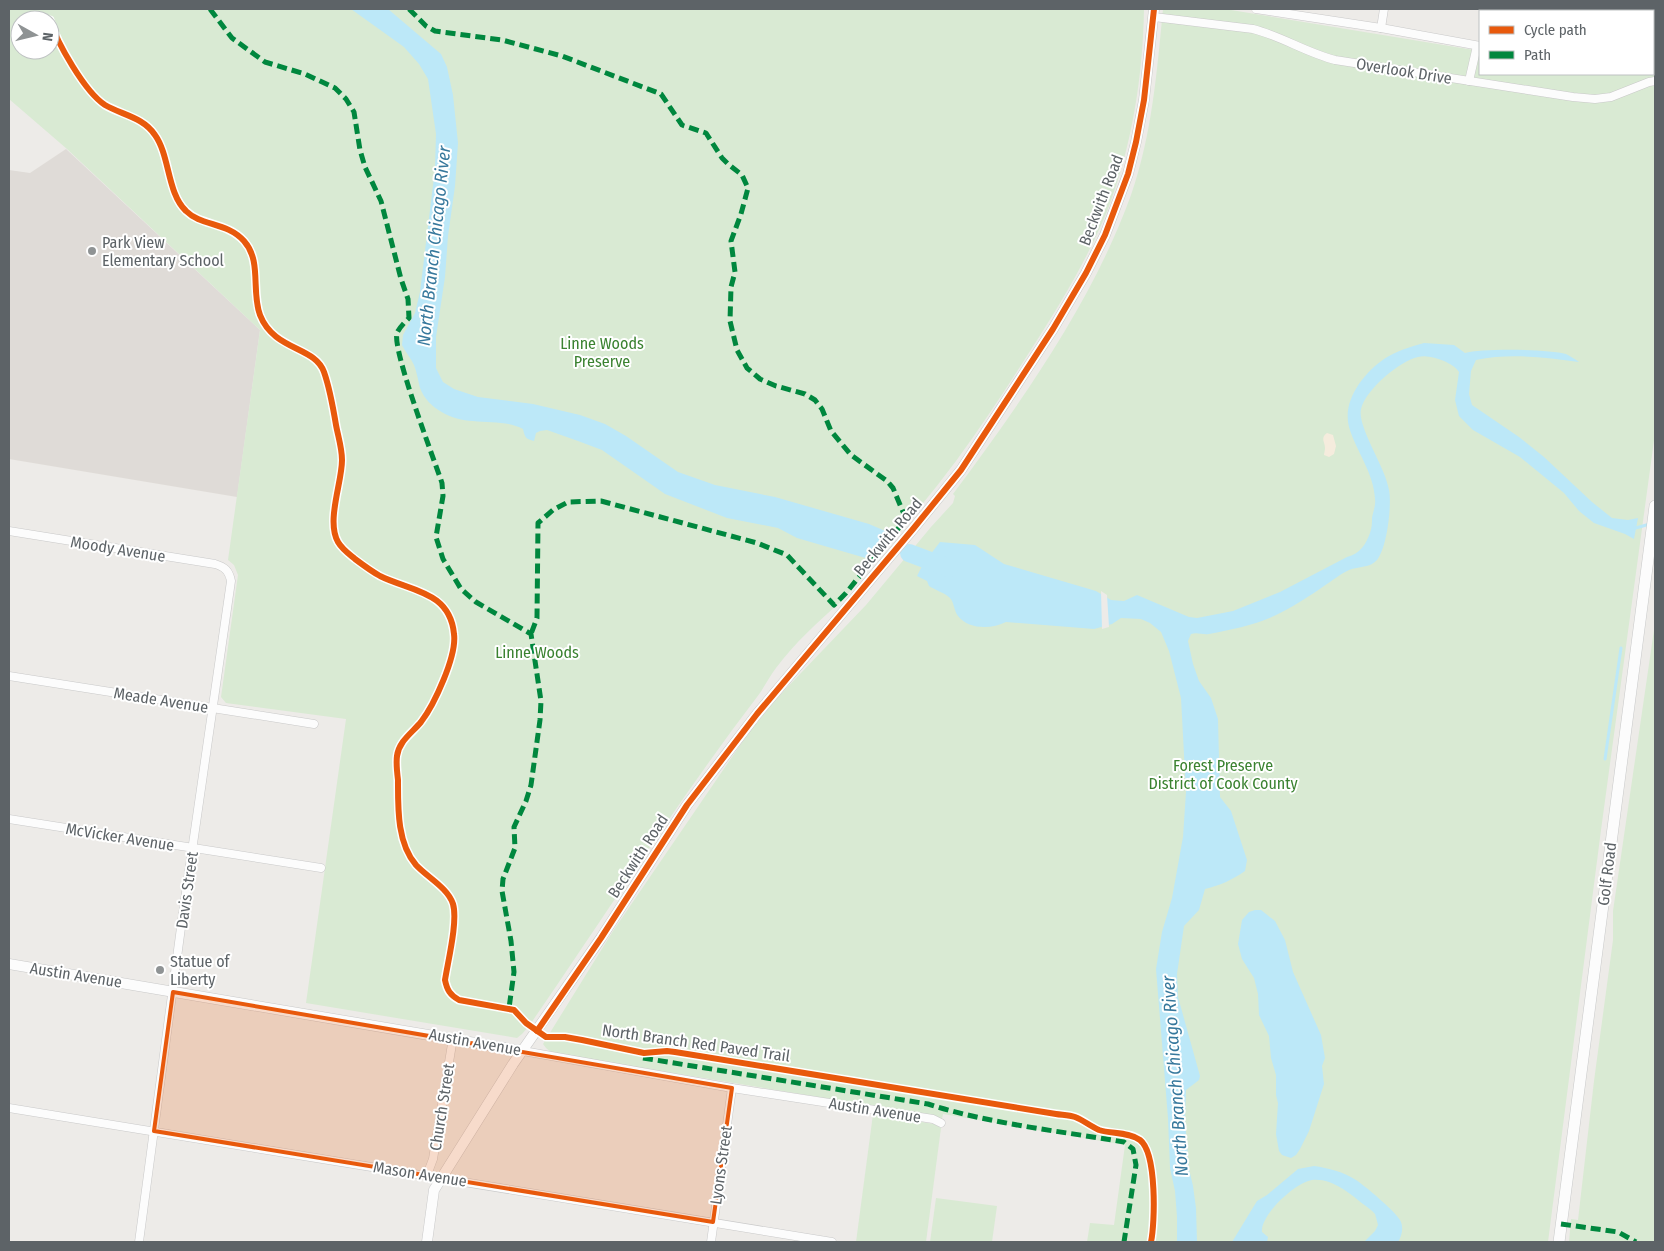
<svg xmlns="http://www.w3.org/2000/svg" width="1664" height="1251" font-family="'Fira Sans Condensed',sans-serif">
  <style>
    .education { fill: #dfdbd7 }
    .green { fill: #d9ead3; fill-rule: evenodd }
    .sand { fill: #f5ecdd }
    .water { fill: #bce8f8 }
    .pier { fill: #edebe8 }
    .lines { fill: none; stroke-linecap: round; stroke-linejoin: round }
    .stream { stroke: #bce8f8; stroke-width: 3 }
    .river { stroke: #bce8f8; stroke-width: 18 }
    .minor-casing { stroke: #c9c9c9; stroke-width: 9 }
    .tertiary-casing { stroke: #c9c9c9; stroke-width: 11 }
    .secondary-casing { stroke: #c8c9c9; stroke-width: 12 }
    .minor { stroke: #fcfcfc; stroke-width: 8 }
    .tertiary { stroke: #fcfcfc; stroke-width: 10 }
    .secondary { stroke: #fcfcfc; stroke-width: 11 }
    .quiet { stroke: #00873e; stroke-width: 5; stroke-dasharray: 10 5; stroke-linecap: butt }
    .cycleway-casing { stroke: #fff; stroke-width: 9 }
    .cycleway { stroke: #e8590c; stroke-width: 6 }
    .marked { fill: #e8590c; fill-opacity: 0.2; stroke: #e8590c; stroke-width: 4; stroke-linejoin: round }
    .poi-dot { fill: #8f9394; stroke: #fff; stroke-width: 2 }
    .labels { text-anchor: middle; dominant-baseline: central; stroke-width: 4; stroke-linejoin: round; paint-order: stroke }
    .street-label { font-size: 16px; fill: #5d6367; stroke: #fff }
    .poi-label { font-size: 16px; fill: #5d6367; stroke: #fff; text-anchor: start }
    .park-label { font-size: 16px; fill: #3a8230; stroke: #fff }
    .water-label { font-size: 18px; font-style: italic; fill: #36789c; stroke: #fff }
  </style>
  <rect width="100%" height="100%" fill="#edebe8"/>
  <polygon class="education" points="66,149 260,330 237,497 9,459 9,170 30,173"/>
  <g class="green">
    <path d="M 9,9 L 1144,9 C 1143,75 1132,146 1108,209 C 1088,258 1061,303 1032,348 C 1008,386 983,424 956,461 C 920,509 880,555 842,601 C 818,621 795,643 776,668 C 769,677 764,688 757,697 C 676,803 605,916 529,1026 L 522,1034 L 517,1038 L 306,1003 L 346,719 L 226,703 L 221,697 L 238,575 L 234,565 L 228,560 L 260,330 L 67,149 L 9,99 ZM 20,20 L 50,20 L 50,50 L 20,50 Z"/>
    <path d="M 1163,9 L 1225,9 L 1480,51 L 1480,74 L 1653,74 L 1653,68 L 1655,68 L 1655,433 L 1601,830 L 1548,1242 L 1087,1242 L 1090,1223 L 1114,1225 L 1125,1145 L 943,1114 L 942,1119 L 933,1116 L 552,1053 L 546,1048 L 543,1044 L 613,931 L 747,735 L 778,697 L 866,605 L 931,527 L 953,503 L 955,496 L 953,494 C 1020,404 1093,301 1131,195 C 1152,135 1157,71 1163,9 Z"/>
    <polygon points="1655,623 1655,1242 1569,1242 1571,1219 1578,1220 1594,1081 1613,940 1613,911"/>
    <polygon points="873,1114 934,1124 941,1128 926,1242 856,1242"/>
    <polygon points="936,1198 997,1206 992,1242 930,1242"/>
  </g>
  <path class="sand" d="M 1327,433 L 1333,435 L 1336,446 L 1334,454 L 1329,457 L 1324,455 C 1324,453 1325,451 1325,448 C 1325,442 1320,438 1327,433 Z"/>
  <g class="water">
    <path d="M 351,9 L 388,9 L 441,54 L 447,67 L 453,95 L 458,143 L 455,186 L 448,236 L 445,277 L 436,337 L 436,368 L 443,382 L 454,389 L 478,397 L 533,404 L 580,415 L 605,424 L 626,436 L 678,472 L 715,485 L 775,497 L 869,524 L 890,533 L 869,559 L 797,538 L 778,528 L 727,518 L 665,494 L 602,450 L 578,441 L 547,430 L 540,431 L 536,433 L 534,441 C 526,439 525,438 523,429 C 508,421 490,423 473,421 C 452,420 428,409 420,388 C 418,380 417,373 414,365 C 411,358 405,352 402,345 L 403,335 L 415,313 L 420,292 L 435,169 L 436,134 L 428,79 L 419,64 L 404,47 Z"/>
    <path d="M 1424,343 L 1454,345 L 1465,353 C 1482,348 1548,349 1566,354 C 1570,356 1575,359 1579,362 C 1545,357 1509,353 1476,360 L 1471,371 L 1469,394 L 1472,405 L 1519,437 L 1544,457 L 1592,502 L 1612,518 L 1628,520 L 1638,518 L 1634,539 L 1625,534 L 1594,523 L 1579,511 L 1564,493 L 1520,457 L 1473,430 L 1459,416 L 1455,400 L 1459,372 C 1455,366 1450,364 1444,361 C 1436,358 1427,355 1418,357 C 1400,361 1366,389 1361,409 C 1357,427 1385,466 1389,490 C 1392,505 1387,548 1377,560 C 1370,568 1359,566 1349,570 C 1340,574 1332,581 1324,586 C 1311,595 1296,605 1282,612 C 1260,624 1234,629 1209,634 C 1203,635 1197,632 1191,634 L 1188,641 L 1193,664 L 1199,681 L 1211,698 L 1218,719 L 1220,797 L 1231,811 L 1247,860 L 1245,871 C 1232,880 1221,885 1205,889 L 1199,910 L 1184,926 L 1177,974 L 1178,997 L 1200,1076 L 1199,1080 L 1186,1090 L 1185,1120 L 1189,1169 L 1193,1186 L 1196,1208 L 1197,1242 L 1177,1242 L 1177,1217 L 1175,1191 L 1170,1168 L 1168,1118 L 1156,969 L 1162,932 L 1172,898 L 1183,837 L 1186,792 L 1181,698 L 1169,651 L 1161,632 L 1150,623 L 1141,619 L 1121,618 L 1112,624 L 1094,629 L 1006,622 C 992,629 969,630 958,616 C 954,611 954,602 950,598 C 945,593 935,590 929,586 L 927,581 L 917,576 L 923,564 L 940,542 L 975,545 L 1004,564 L 1096,591 L 1111,600 L 1124,601 L 1137,595 L 1189,617 L 1197,618 L 1233,611 L 1280,592 L 1347,557 C 1360,554 1366,544 1370,533 C 1372,527 1372,523 1372,518 C 1373,512 1376,505 1375,499 C 1374,473 1356,451 1349,427 C 1342,400 1364,373 1384,359 C 1396,351 1410,347 1424,343 Z"/>
    <polygon points="1255,910 1261,910 1275,921 1285,940 1293,972 1321,1035 1325,1058 1322,1066 1324,1084 1309,1131 1300,1149 1296,1155 1291,1158 1282,1155 1279,1151 1276,1134 1278,1103 1276,1095 1276,1075 1271,1058 1269,1036 1259,1015 1258,994 1254,978 1242,959 1238,944 1242,920 1249,912"/>
    <path d="M 1314,1166 C 1328,1168 1344,1172 1356,1180 C 1365,1186 1395,1211 1400,1220 C 1404,1227 1402,1236 1398,1242 L 1364,1242 L 1375,1231 L 1378,1225 C 1377,1221 1376,1217 1375,1214 C 1372,1210 1367,1207 1363,1204 C 1349,1193 1332,1178 1312,1180 C 1296,1182 1260,1215 1262,1232 L 1268,1237 L 1267,1242 L 1232,1242 L 1257,1201 L 1267,1195 L 1298,1169 Z"/>
  </g>
  <polygon class="pier" points="1101,591 1107,595 1109,627 1102,629"/>
  <g class="lines">
    <g class="stream">
      <polyline points="1632,529 1650,524"/>
      <polyline points="1605,759 1621,648"/>
    </g>
    <polyline class="river" points="909,553 949,568"/>
    <defs>
      <g id="minor">
        <polyline points="1256,9 1381,28 1480,46"/>
        <polyline points="1576,11 1576,9"/>
        <path d="M 1154,17 L 1253,29 C 1281,36 1307,53 1335,60 L 1573,97 L 1595,99 L 1611,97 L 1649,82 L 1655,81"/>
        <polyline points="1381,28 1384,9"/>
        <polyline points="1469,81 1477,46"/>
        <path d="M 9,531 L 215,564 C 225,567 229,571 231,581 L 182,920 L 139,1242"/>
        <polyline points="9,676 314,724"/>
        <polyline points="9,819 321,868"/>
        <polyline points="523,1051 732,1088 933,1119 941,1123"/>
        <polyline points="9,1108 832,1242"/>
        <polyline points="427,1175 433,1159 453,1038"/>
        <polyline points="711,1242 732,1088"/>
      </g>
      <g id="tertiary">
        <polyline points="9,964 523,1051"/>
        <polyline points="427,1242 434,1190 513,1064 601,938 687,805 757,714 913,529 961,470 1053,329 1086,273 1105,235 1128,174 1136,142 1144,100 1154,9"/>
      </g>
      <polyline id="secondary" points="1559,1242 1655,506"/>
    </defs>
    <use href="#minor" class="minor-casing"/>
    <use href="#tertiary" class="tertiary-casing"/>
    <use href="#secondary" class="secondary-casing"/>
    <use href="#minor" class="minor"/>
    <use href="#tertiary" class="tertiary"/>
    <use href="#secondary" class="secondary"/>
    <g class="quiet">
      <path d="M 210,9 L 232,38 L 265,62 L 305,74 L 335,88 L 346,99 L 354,112 L 360,150 L 365,167 L 381,201 L 401,279 L 408,299 L 409,318 C 405,322 399,328 397,333 C 392,350 434,459 442,483 L 443,496 L 436,537 L 443,559 L 461,589 L 476,602 L 531,634 L 541,701 L 540,720 L 531,785 L 526,801 L 514,827 L 515,848 L 503,879 L 502,891 L 511,941 L 514,972 L 509,1008 L 511,1012"/>
      <polyline points="409,9 426,26 435,31 502,40 562,56 661,94 682,125 706,133 722,158 728,164 742,175 748,188 741,214 731,241 735,272 731,287 730,321 737,350 747,368 760,379 776,386 805,394 815,400 822,409 831,431 851,455 887,481 893,488 906,519 846,593 834,605 787,555 757,543 601,501 568,502 553,510 538,523 537,618 531,634"/>
      <path d="M 643,1058 L 928,1104 C 990,1124 1060,1131 1124,1142 L 1133,1149 L 1136,1165 L 1124,1242"/>
      <polyline points="1561,1224 1618,1232 1636,1242"/>
    </g>
    <defs>
      <g id="cycleway">
        <path d="M 50,20 C 57,43 85,92 105,105 C 122,115 143,117 155,135 C 170,156 167,193 186,211 C 201,226 227,222 244,241 C 262,261 251,291 260,315 C 274,351 315,346 324,372 C 330,389 333,407 336,425 C 338,436 342,448 342,460 C 342,483 326,521 338,542 C 342,549 349,554 355,559 C 363,565 371,571 380,576 C 410,591 450,591 454,634 C 457,656 434,705 421,722 C 412,733 399,741 397,756 C 396,763 397,772 398,780 C 398,808 397,843 416,865 C 427,877 448,888 453,904 C 458,921 448,961 445,980 C 447,990 450,995 459,1000 L 514,1010 L 526,1023 L 546,1037 L 565,1037 L 582,1040 L 644,1053 L 667,1051 L 675,1052 L 1056,1114 C 1062,1115 1069,1115 1075,1117 C 1083,1120 1090,1126 1099,1130 C 1111,1134 1129,1132 1140,1140 C 1157,1153 1155,1223 1151,1242"/>
        <polyline points="537,1031 601,938 687,805 757,714 913,529 961,470 1053,329 1086,273 1105,235 1128,174 1136,142 1144,100 1154,9"/>
      </g>
    </defs>
    <use href="#cycleway" class="cycleway-casing"/>
    <use href="#cycleway" class="cycleway"/>
  </g>
  <path class="marked" d="M 173,992 L 732,1088 L 713,1222 L 154,1131 Z"/>
  <g class="poi-dot">
    <circle cx="92" cy="251" r="5"/>
    <circle cx="160" cy="970" r="5"/>
  </g>
  <g class="labels">
    <g class="street-label">
      <text transform="translate(1404 71) rotate(9)">Overlook Drive</text>
      <text transform="translate(1101 200) rotate(-69)">Beckwith Road</text>
      <text transform="translate(888 537) rotate(-50)">Beckwith Road</text>
      <text transform="translate(118 549) rotate(9)">Moody Avenue</text>
      <text transform="translate(161 700) rotate(9)">Meade Avenue</text>
      <text transform="translate(120 837) rotate(9)">McVicker Avenue</text>
      <text transform="translate(638 856) rotate(-57)">Beckwith Road</text>
      <text transform="translate(1607 874) rotate(-83)">Golf Road</text>
      <text transform="translate(187 890) rotate(-82)">Davis Street</text>
      <text transform="translate(76 975) rotate(9)">Austin Avenue</text>
      <text transform="translate(475 1042) rotate(10)">Austin Avenue</text>
      <text transform="translate(696 1043) rotate(8)">North Branch Red Paved Trail</text>
      <text transform="translate(442 1107) rotate(-81)">Church Street</text>
      <text transform="translate(875 1110) rotate(9)">Austin Avenue</text>
      <text transform="translate(721 1165) rotate(-82)">Lyons Street</text>
      <text transform="translate(420 1174) rotate(9)">Mason Avenue</text>
    </g>
    <g class="poi-label">
      <text x="102" y="242">Park View<tspan x="102" dy="18">Elementary School</tspan></text>
      <text x="170" y="961">Statue of<tspan x="170" dy="18">Liberty</tspan></text>
    </g>
    <g class="park-label">
      <text x="602" y="343">Linne Woods<tspan x="602" dy="18">Preserve</tspan></text>
      <text x="537" y="652">Linne Woods</text>
      <text x="1223" y="765">Forest Preserve<tspan x="1223" dy="18">District of Cook County</tspan></text>
    </g>
    <g class="water-label">
      <text transform="translate(434 246) rotate(-84)">North Branch Chicago River</text>
      <text transform="translate(1175 1076) rotate(-94)">North Branch Chicago River</text>
    </g>
  </g>
  <rect width="1664" height="1251" fill="none" stroke="#5d6367" stroke-width="20"/>
  <rect x="1479" y="10" width="175" height="65" fill="#ffffff" stroke="#bec1c2"/>
  <rect x="1489" y="26" width="25" height="8" fill="#e8590c" stroke="#bec1c2"/>
  <text x="1524" y="35" font-size="15" fill="#5d6367">Cycle path</text>
  <rect x="1489" y="51" width="25" height="8" fill="#00873e" stroke="#bec1c2"/>
  <text x="1524" y="60" font-size="15" fill="#5d6367">Path</text>
  <g transform="translate(35 35) rotate(98)"><circle r="24" fill="#ffffff" stroke="#bec1c2"/>
  <path d="M0-4L9 19L0 12L-9 19Z" fill="#8f9394"/>
  <text y="-8" font-size="14" font-weight="bold" text-anchor="middle" fill="#5d6367">N</text>
  </g>
</svg>
